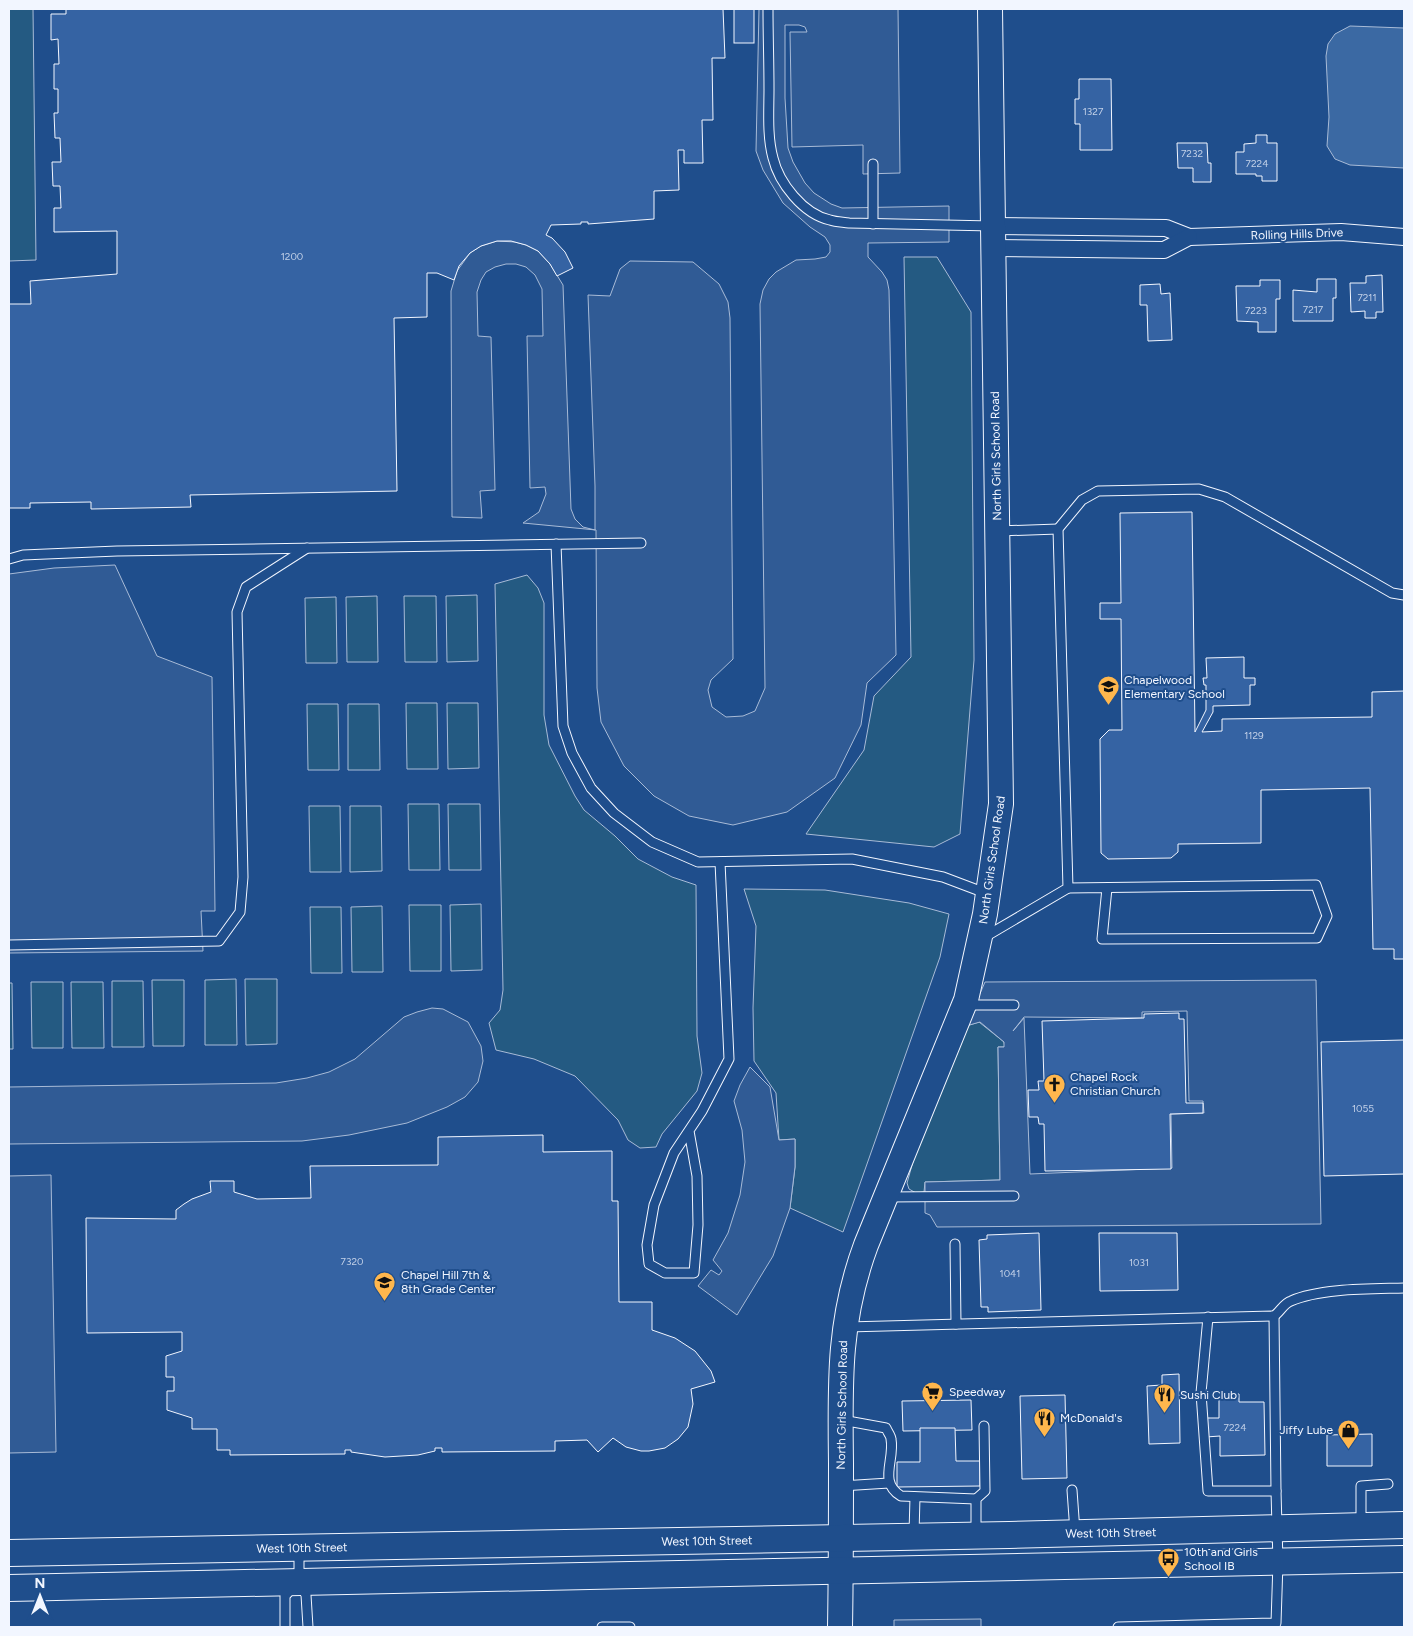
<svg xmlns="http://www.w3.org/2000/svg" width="1413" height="1636" font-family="Figtree,sans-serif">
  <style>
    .green { fill: #245a82; stroke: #a8bbd7 }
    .parking { fill: #305b95; stroke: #a8bbd7; fill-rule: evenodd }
    .water { fill: #3b69a3; stroke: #a8bbd7 }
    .building { fill: #3563a3; stroke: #f2f6ff }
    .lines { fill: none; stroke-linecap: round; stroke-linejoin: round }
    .service-casing { stroke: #f2f6ff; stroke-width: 11 }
    .minor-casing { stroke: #f2f6ff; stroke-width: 18 }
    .secondary-casing { stroke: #f2f6ff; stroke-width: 26 }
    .primary-casing { stroke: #f2f6ff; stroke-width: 28 }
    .service { stroke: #1f4e8c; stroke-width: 9 }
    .minor { stroke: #1f4e8c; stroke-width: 16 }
    .secondary { stroke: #1f4e8c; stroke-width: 24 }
    .primary { stroke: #1f4e8c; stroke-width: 26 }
    .labels { text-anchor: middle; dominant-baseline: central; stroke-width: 4; stroke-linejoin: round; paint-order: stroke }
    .number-label { font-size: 10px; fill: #c3d1e8 }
    .street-label { font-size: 12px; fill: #f2f6ff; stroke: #1f4e8c }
    .poi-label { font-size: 12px; fill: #f2f6ff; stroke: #1f4e8c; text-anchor: start }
  </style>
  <rect width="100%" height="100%" fill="#1f4e8c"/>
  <g class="green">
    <polygon points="9,9 33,9 36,260 9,261"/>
    <polygon points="904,257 937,257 971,312 974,660 960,834 934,847 806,834 864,750 874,696 911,657"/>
    <polygon points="527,575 538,588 544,603 544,715 549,745 575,796 584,810 615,836 638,859 672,877 696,885 697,1036 702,1073 697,1091 662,1134 656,1147 640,1148 628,1140 618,1120 575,1076 534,1059 496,1050 489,1023 500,1010 503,990 495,584"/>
    <polygon points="477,595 478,661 447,662 446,596"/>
    <polygon points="377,596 378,662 347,662 346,597"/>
    <polygon points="404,596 436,596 437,662 405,662"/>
    <polygon points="336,597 337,663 306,663 305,598"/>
    <polygon points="406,703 437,703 438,769 407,769"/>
    <polygon points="447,703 478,703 479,768 448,769"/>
    <polygon points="307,704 338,704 339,770 308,770"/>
    <polygon points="348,704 379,704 380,770 348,770"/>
    <polygon points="408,804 439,804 440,870 409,870"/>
    <polygon points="448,804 480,804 481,870 449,870"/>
    <polygon points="309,806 340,806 341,872 310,872"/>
    <polygon points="350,806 381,806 382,871 350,872"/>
    <polygon points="744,889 825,890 909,903 949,914 940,957 843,1232 790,1208 795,1167 795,1139 779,1140 776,1093 754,1061 753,1008 756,926"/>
    <polygon points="481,904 482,970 451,971 450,905"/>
    <polygon points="409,905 441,905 441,971 410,971"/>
    <polygon points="382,906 383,972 352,972 351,907"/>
    <polygon points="310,907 341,907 342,973 311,973"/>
    <polygon points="236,979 237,1045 205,1045 205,980"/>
    <polygon points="245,979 277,979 277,1044 246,1045"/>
    <polygon points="152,980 184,980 184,1046 153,1046"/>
    <polygon points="112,981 143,981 144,1047 112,1047"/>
    <polygon points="31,982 63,982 63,1048 32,1048"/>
    <polygon points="71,982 103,982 104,1048 72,1048"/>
    <polygon points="9,983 12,983 13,1049 9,1049"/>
    <polygon points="979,1022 1004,1042 1005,1047 998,1047 1000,1180 925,1182 924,1192 916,1193 909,1189 907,1183 914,1158 966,1026"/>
  </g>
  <g class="parking">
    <polygon points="759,9 898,9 900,173 863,174 863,145 792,147 790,32 807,32 805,27 799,25 785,25 785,98 788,148 793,162 805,183 814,193 831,204 842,208 949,206 949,242 868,243 868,257 882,272 887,280 889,290 896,655 867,683 861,725 835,778 787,812 733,825 689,816 654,796 624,766 601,722 597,688 596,530 523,523 539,512 546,494 545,487 530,488 527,336 543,336 542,289 535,275 526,267 516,264 506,264 495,267 486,272 481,280 477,292 478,336 491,337 495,490 480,491 482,518 452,517 451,291 457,271 470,253 481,246 497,241 515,242 526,245 538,251 550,264 563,285 571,509 575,519 583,527 595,530 595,486 588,295 610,296 620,269 630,261 693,262 719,284 728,302 730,318 733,659 711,680 708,690 712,707 726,717 743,716 755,711 765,688 760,304 763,290 769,279 776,272 796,260 815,259 826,257 830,252 830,245 825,237 810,227 783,203 763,170 756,151"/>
    <polygon points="115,565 157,656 212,677 215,911 201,911 203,951 9,953 9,574 54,568"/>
    <path d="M 1316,980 L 1321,1224 L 937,1227 L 930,1215 L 925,1213 L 925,1182 L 1000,1180 L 998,1047 L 1004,1047 L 1004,1042 L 980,1022 L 966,1026 L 985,982 ZM 1187,1011 L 1189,1101 L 1203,1101 L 1204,1113 L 1171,1114 L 1172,1168 L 1030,1174 L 1024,1018 L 1013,1031 L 1024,1017 L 1142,1018 L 1142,1012 Z"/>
    <polygon points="432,1008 443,1009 468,1022 481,1046 483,1061 478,1082 465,1097 447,1107 407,1123 349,1135 302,1141 9,1144 9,1087 276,1083 307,1078 329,1072 355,1059 404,1017 417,1012"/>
    <polygon points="750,1067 770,1087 779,1140 795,1139 795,1167 790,1208 773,1256 737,1315 698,1286 711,1270 719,1275 722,1271 713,1260 728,1233 740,1195 745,1162 742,1130 734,1101 740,1085"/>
    <polygon points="51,1175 56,1452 9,1453 9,1176"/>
    <polygon points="981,1619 981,1627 894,1627 894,1620"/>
  </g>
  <polygon class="water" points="1350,26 1404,28 1404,168 1350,165 1335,159 1327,146 1329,117 1326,56 1328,44 1335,34"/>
  <g class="building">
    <polygon points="66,9 723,9 725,58 712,58 713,120 702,120 703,163 684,163 684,150 678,150 679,190 654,191 654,219 588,224 588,222 581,222 581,224 551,225 546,235 552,238 565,252 573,268 557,276 550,264 538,251 526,245 511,241 497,241 481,246 470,253 459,266 454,280 437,273 427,273 427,317 394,318 397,491 190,495 191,507 91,509 91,502 30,503 30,508 9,508 9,304 31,304 30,281 117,274 117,231 54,232 54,208 61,208 60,186 53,186 52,162 61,162 60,138 55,138 54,113 58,113 58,89 54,89 54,64 59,64 58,39 51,40 51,14 66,14"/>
    <rect x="734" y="9" width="20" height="34"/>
    <polygon points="1079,79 1111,79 1112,150 1080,150 1080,124 1075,124 1075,99 1079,99"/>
    <polygon points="1256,135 1267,135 1267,143 1277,143 1277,181 1262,181 1262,176 1256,176 1256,174 1236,174 1236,152 1244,152 1244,144 1256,143"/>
    <polygon points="1177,143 1207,143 1208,163 1211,163 1211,182 1193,182 1193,168 1178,168"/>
    <polygon points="1382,275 1383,312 1376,312 1376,318 1365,318 1365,311 1351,312 1350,283 1366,283 1366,276"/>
    <polygon points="1317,279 1336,279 1336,298 1333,298 1333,321 1293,321 1293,290 1317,292"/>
    <polygon points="1260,280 1280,280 1280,299 1276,299 1276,332 1258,332 1258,322 1237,321 1236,286 1260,286"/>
    <polygon points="1160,284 1161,294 1170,293 1172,340 1148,341 1147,305 1140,305 1140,285"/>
    <polygon points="1192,512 1195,732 1206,710 1206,685 1204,685 1203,678 1207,678 1206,658 1244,657 1244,678 1255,678 1255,685 1250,685 1250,705 1213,706 1213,712 1202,732 1222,731 1222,719 1372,717 1372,692 1404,691 1404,959 1394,959 1394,949 1373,949 1370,788 1261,790 1261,843 1178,844 1178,852 1171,858 1108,859 1101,853 1100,739 1109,730 1122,730 1121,619 1100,619 1100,603 1121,603 1120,513"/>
    <polygon points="1179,1013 1179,1019 1184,1019 1186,1103 1203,1103 1203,1113 1170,1114 1171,1169 1045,1171 1044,1124 1039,1124 1038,1117 1029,1117 1028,1090 1039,1090 1038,1081 1044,1081 1042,1021 1144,1018 1144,1014"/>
    <polygon points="1404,1040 1404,1174 1324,1176 1321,1042"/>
    <polygon points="543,1135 543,1152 612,1151 612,1201 618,1201 619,1302 652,1302 652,1330 675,1338 695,1351 711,1371 715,1382 691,1389 693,1404 688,1427 678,1439 665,1448 649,1451 641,1451 626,1447 613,1438 598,1452 587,1440 555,1441 555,1451 442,1452 442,1448 435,1448 435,1451 418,1455 385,1457 351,1452 351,1450 345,1450 345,1454 230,1455 230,1450 217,1450 217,1429 192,1429 192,1418 167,1410 167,1391 174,1391 174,1377 166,1377 166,1356 182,1351 182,1332 87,1333 86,1218 176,1219 176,1210 184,1204 192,1199 211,1192 210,1181 234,1181 234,1192 257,1199 311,1198 310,1166 438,1165 438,1137"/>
    <polygon points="1039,1233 1041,1310 988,1312 988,1307 981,1307 979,1240 987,1239 987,1235"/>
    <polygon points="1099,1233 1177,1233 1178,1290 1100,1291"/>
    <polygon points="1179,1374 1180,1443 1149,1444 1147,1386 1162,1385 1162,1375"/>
    <polygon points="1219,1394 1239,1394 1239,1402 1264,1402 1265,1455 1220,1456 1220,1436 1206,1437 1206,1418 1219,1418"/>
    <polygon points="1065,1395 1067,1478 1022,1479 1020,1396"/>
    <polygon points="971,1400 972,1430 903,1431 902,1401"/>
    <polygon points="920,1428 955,1428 956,1461 980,1461 980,1486 897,1487 897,1462 920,1462"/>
    <polygon points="1372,1434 1372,1466 1327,1466 1327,1435"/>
  </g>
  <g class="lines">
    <defs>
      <g id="service">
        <path d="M 768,9 C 768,36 769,62 769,89 C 769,111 767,136 773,158 C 779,183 803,214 830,220 C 836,222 842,222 849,223 L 993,226"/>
        <polyline points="873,164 873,224"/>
        <polyline points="998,531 1058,529"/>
        <polyline points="556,544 563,726 572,753 591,788 614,813 652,842 698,862 852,859 943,877 988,894"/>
        <polyline points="9,559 23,555 117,551 641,543"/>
        <polyline points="1068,888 1316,885 1327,916 1317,938 1102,939 1107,888"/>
        <polyline points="983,938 1068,888 1058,529 1082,500 1098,491 1199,489 1225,497 1392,593 1404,595"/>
        <polyline points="9,945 219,941 240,912 243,877 237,612 246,587 307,548"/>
        <polyline points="965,1005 1014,1005"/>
        <polyline points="689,1131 697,1176 698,1225 694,1273 665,1273 649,1264 647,1245 654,1205 674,1153 702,1111 729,1059 720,862"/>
        <polyline points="888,1197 1014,1196"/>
        <polyline points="955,1244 956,1324"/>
        <polyline points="1208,1317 1201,1393 1208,1491 1276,1491 1274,1316"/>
        <path d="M 847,1327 L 1274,1316 C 1280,1312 1284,1303 1291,1301 C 1320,1288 1373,1289 1404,1288"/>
        <path d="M 842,1420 L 886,1428 C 887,1431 891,1436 891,1439 C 895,1460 878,1482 901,1496 L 976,1499"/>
        <polyline points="841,1486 889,1483"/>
        <polyline points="1072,1490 1075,1532"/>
        <polyline points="1361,1524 1361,1486 1388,1484"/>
        <polyline points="976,1533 976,1499 985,1491 984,1426"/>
        <polyline points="914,1534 915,1497"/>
        <polyline points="299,1549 299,1582 306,1595 308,1627"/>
        <polyline points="285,1627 285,1596 293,1587"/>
        <polyline points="602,1627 630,1627"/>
        <polyline points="1118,1627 1276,1623 1278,1562 1276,1491"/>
      </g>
      <g id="minor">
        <polyline points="993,226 1166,228 1189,237 1341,232 1404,237"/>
        <polyline points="993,248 1164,250 1189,237"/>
      </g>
      <path id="secondary" d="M 840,1627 C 841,1572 841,1518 841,1463 C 840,1384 838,1320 866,1245 L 966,1000 L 985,914 L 1001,804 L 990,9"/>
      <g id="primary">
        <polyline points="9,1553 1009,1535 1404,1525"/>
        <polyline points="9,1588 1404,1559"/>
      </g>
    </defs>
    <use href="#service" class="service-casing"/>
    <use href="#minor" class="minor-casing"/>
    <use href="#secondary" class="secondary-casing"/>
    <use href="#primary" class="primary-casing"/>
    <use href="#service" class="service"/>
    <use href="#minor" class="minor"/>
    <use href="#secondary" class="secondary"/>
    <use href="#primary" class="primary"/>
  </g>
  <defs>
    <symbol id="school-pin" viewBox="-11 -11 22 30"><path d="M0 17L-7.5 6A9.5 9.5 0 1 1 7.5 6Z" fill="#ffb74d" stroke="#1f4e8c"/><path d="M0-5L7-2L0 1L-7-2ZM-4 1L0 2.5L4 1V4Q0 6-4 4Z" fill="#111"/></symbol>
    <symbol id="church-pin" viewBox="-11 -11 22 30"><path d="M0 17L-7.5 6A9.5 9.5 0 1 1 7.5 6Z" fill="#ffb74d" stroke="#1f4e8c"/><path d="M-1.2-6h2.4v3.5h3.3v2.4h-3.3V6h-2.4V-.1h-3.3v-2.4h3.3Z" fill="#111"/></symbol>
    <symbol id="supermarket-pin" viewBox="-11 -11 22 30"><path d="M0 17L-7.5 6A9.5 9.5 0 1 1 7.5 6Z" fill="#ffb74d" stroke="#1f4e8c"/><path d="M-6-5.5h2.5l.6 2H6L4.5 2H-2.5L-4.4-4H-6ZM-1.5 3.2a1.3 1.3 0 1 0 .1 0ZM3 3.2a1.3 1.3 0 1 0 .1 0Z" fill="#111"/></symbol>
    <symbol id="restaurant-pin" viewBox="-11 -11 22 30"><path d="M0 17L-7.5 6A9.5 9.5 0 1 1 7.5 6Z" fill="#ffb74d" stroke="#1f4e8c"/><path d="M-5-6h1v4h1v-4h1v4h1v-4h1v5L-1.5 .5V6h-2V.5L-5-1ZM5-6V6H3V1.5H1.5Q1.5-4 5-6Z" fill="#111"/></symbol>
    <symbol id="shop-pin" viewBox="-11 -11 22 30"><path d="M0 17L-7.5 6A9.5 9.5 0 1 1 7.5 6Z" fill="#ffb74d" stroke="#1f4e8c"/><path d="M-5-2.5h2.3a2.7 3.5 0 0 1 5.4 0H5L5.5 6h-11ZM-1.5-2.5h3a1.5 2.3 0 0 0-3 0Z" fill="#111"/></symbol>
    <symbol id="bus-pin" viewBox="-11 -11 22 30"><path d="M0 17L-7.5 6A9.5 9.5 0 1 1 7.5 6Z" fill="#ffb74d" stroke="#1f4e8c"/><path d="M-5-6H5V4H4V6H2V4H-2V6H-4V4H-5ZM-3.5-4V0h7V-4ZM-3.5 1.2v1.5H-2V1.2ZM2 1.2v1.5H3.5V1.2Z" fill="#111"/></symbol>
  </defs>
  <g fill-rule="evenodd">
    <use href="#school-pin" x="1096" y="674" width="25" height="34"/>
    <use href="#church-pin" x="1042" y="1072" width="25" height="34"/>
    <use href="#school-pin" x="372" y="1270" width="25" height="34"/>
    <use href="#supermarket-pin" x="920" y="1380" width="25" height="34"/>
    <use href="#restaurant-pin" x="1152" y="1382" width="25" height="34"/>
    <use href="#restaurant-pin" x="1032" y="1406" width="25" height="34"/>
    <use href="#shop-pin" x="1336" y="1418" width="25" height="34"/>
    <use href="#bus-pin" x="1156" y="1546" width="25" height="34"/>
  </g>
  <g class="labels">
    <g class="number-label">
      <text x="1093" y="111">1327</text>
      <text x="1192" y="153">7232</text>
      <text x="1257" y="163">7224</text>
      <text x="292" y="256">1200</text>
      <text x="1367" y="297">7211</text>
      <text x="1313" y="309">7217</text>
      <text x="1256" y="310">7223</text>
      <text x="1254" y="735">1129</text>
      <text x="1363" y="1108">1055</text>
      <text x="352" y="1261">7320</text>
      <text x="1139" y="1262">1031</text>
      <text x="1010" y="1273">1041</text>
      <text x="1235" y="1427">7224</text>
    </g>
    <g class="street-label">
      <text transform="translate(1297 234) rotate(-2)">Rolling Hills Drive</text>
      <text transform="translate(996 456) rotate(-91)">North Girls School Road</text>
      <text transform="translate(992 860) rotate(-82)">North Girls School Road</text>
      <text transform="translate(842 1405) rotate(-89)">North Girls School Road</text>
      <text transform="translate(1111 1533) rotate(-1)">West 10th Street</text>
      <text transform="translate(707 1541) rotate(-1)">West 10th Street</text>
      <text transform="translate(302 1548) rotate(-1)">West 10th Street</text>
    </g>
    <g class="poi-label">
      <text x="1124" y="680">Chapelwood<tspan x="1124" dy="14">Elementary School</tspan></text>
      <text x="1070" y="1077">Chapel Rock<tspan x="1070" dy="14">Christian Church</tspan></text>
      <text x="401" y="1275">Chapel Hill 7th &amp;<tspan x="401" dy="14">8th Grade Center</tspan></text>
      <text x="949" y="1392">Speedway</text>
      <text x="1180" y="1395">Sushi Club</text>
      <text x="1060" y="1418">McDonald's</text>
      <text x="1333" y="1430" text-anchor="end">Jiffy Lube</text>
      <text x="1184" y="1552">10th and Girls<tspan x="1184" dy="14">School IB</tspan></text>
    </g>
  </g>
  <rect width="1413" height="1636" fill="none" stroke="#f2f6ff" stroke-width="20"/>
  <g transform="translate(40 1596)" stroke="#1f4e8c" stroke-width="4" paint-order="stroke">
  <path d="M0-4L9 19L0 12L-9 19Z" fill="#f2f6ff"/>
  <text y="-8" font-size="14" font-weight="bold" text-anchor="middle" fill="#f2f6ff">N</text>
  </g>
</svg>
